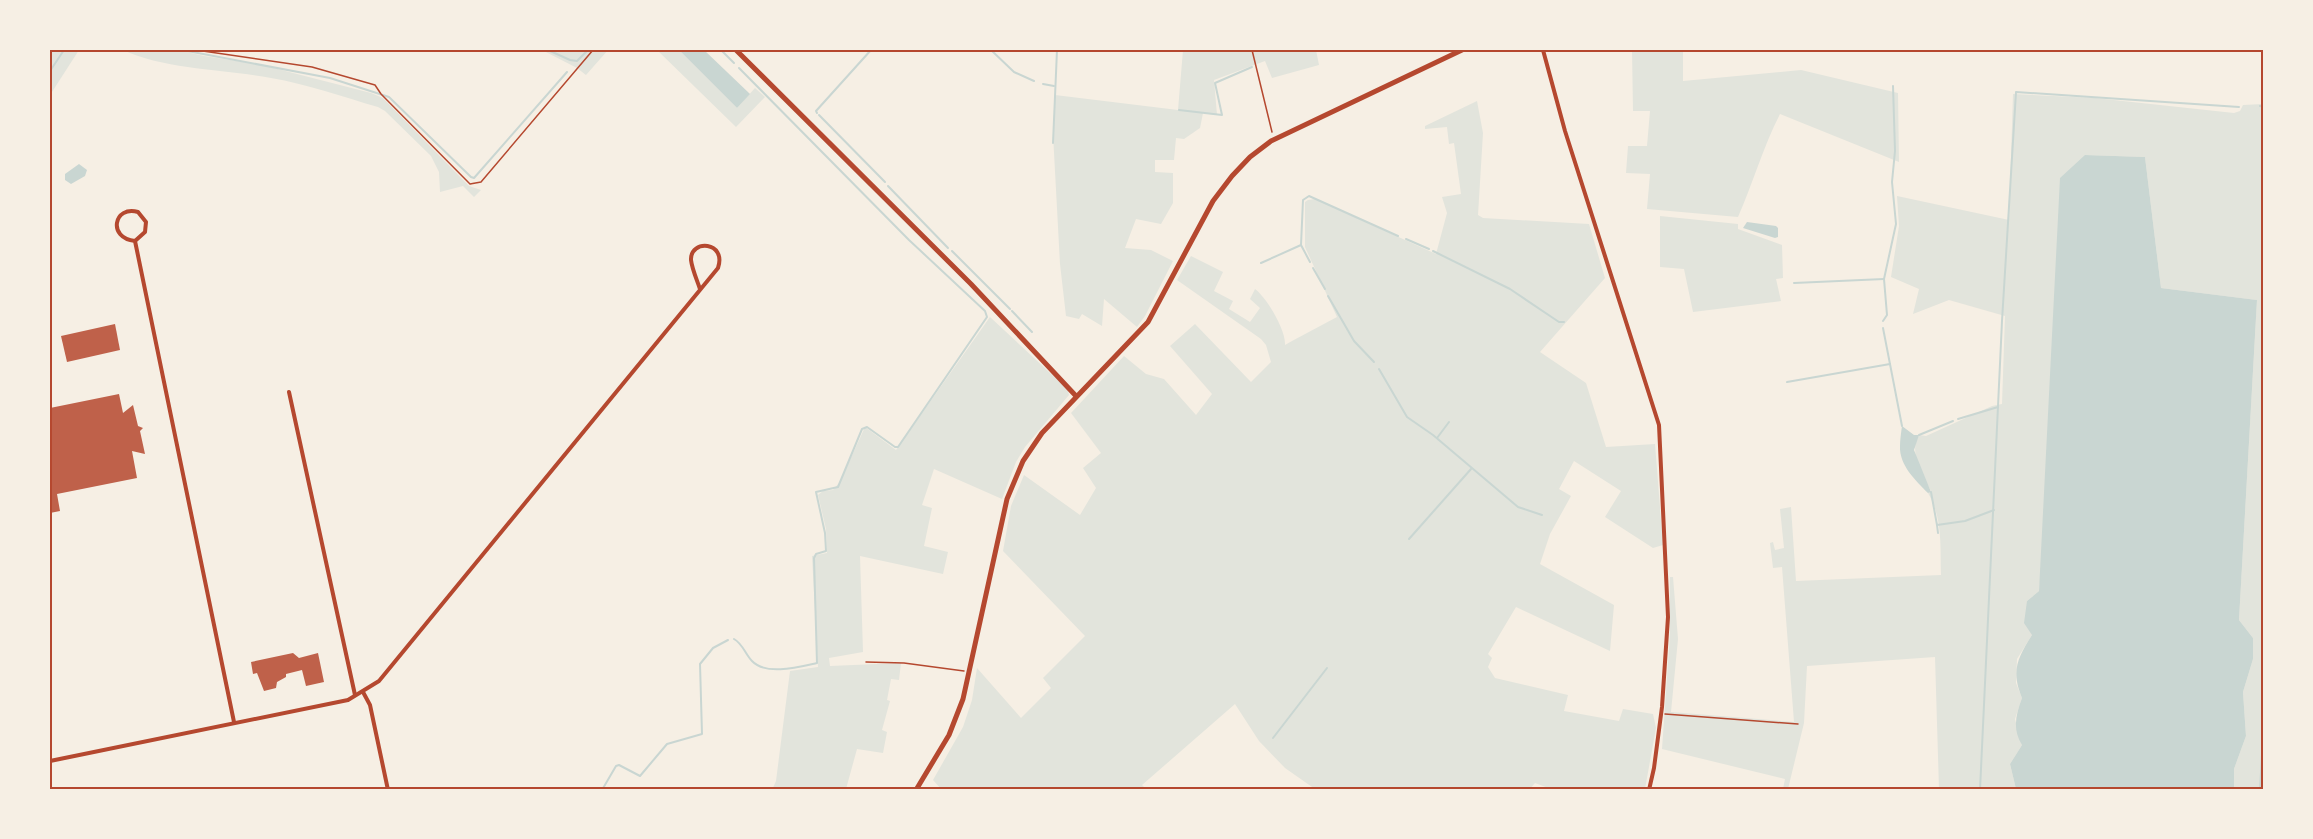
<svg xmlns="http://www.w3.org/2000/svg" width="2313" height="839" font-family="Jost,sans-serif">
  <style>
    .green { fill: #e2e4dc }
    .water { fill: #c9d6d2 }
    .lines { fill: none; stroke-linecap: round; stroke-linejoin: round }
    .stream { stroke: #c9d6d2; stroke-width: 2 }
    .building { fill: #bf614a }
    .path { stroke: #b5482f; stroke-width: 1.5 }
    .minor { stroke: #b5482f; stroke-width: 4 }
    .tertiary { stroke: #b5482f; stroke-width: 5 }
    .neatline { fill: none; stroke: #b5482f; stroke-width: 2 }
  </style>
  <rect width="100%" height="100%" fill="#f6efe4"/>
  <g class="green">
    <polygon points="50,50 79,50 50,95"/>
    <path d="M 123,50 L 178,50 L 204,56 L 262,65 L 371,93 L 383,98 L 469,186 L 481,190 L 474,197 L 463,186 L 440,192 L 439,172 L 431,156 L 385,111 L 378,107 C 343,97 307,84 271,78 C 223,69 167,70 123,50 Z"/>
    <polygon points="542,50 608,50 586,75 577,68"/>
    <polygon points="657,50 679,50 737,108 755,88 765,97 736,127"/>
    <polygon points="1183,50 1316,50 1319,65 1272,78 1265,61 1214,80 1217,115 1203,113 1200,128 1184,139 1176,138 1174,160 1155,160 1155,172 1173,173 1173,203 1161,224 1136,219 1125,248 1151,250 1173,261 1145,316 1137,327 1104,299 1102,326 1082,314 1079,319 1066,316 1060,264 1053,134 1055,95 1178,110"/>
    <path d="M 1632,50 L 1683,50 L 1683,81 L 1801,70 L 1898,93 L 1899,162 L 1780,114 C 1763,147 1753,183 1738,217 L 1647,209 L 1650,174 L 1626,173 L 1628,146 L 1647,146 L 1650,111 L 1633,111 Z"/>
    <path d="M 2013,94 L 2095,98 L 2234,113 L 2240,111 L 2243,105 L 2263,104 L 2263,789 L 2234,789 L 2234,769 L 2246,736 L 2243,692 L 2253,659 L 2253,638 L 2239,620 L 2257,300 L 2161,288 L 2145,157 L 2085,155 L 2039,591 L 2027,601 L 2032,635 L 2017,659 L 2016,683 L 2022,698 L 2015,719 L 2022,745 L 2010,764 L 2016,789 L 1939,789 L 1935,657 L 1807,666 L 1804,723 L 1788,789 L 1783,789 L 1785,779 L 1662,749 L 1670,635 L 1670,577 L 1673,577 L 1678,639 L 1671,712 L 1794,722 L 1782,567 L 1773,568 L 1770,543 L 1773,542 L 1775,550 L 1784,548 L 1780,509 L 1791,507 L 1796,581 L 1941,575 C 1940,547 1943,518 1928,493 L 1931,491 C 1923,475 1908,453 1919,435 L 1926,436 L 1992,406 L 2002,404 L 2005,316 L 1949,300 L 1913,314 L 1919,289 L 1891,277 L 1899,226 L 1897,196 L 2009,220 Z"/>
    <path d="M 1477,101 L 1483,133 L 1478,215 L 1483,218 L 1589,224 L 1605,278 L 1540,352 L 1586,383 L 1606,447 L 1655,444 L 1663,545 L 1653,548 L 1605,517 L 1621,491 L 1574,461 L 1559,489 L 1571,496 L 1550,534 L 1540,564 L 1614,605 L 1610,651 L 1516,607 L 1488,654 L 1492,658 L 1488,667 L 1495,678 L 1568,695 L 1564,711 L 1619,721 L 1623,709 L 1653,714 L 1656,728 L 1645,789 L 1551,789 L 1535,783 L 1529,790 L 1315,789 L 1285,768 L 1259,741 L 1235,704 L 1142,785 L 1146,789 L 941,789 L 933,780 L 963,727 L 972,700 L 977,668 L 1021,718 L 1051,688 L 1043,678 L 1085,636 L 1003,551 L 1011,506 L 1024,475 L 1080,515 L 1096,488 L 1083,468 L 1101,453 L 1071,413 L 1124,356 L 1146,374 L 1164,379 L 1196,415 L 1212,394 L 1170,346 L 1195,324 L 1251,382 L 1271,362 L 1266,345 L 1261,339 L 1177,280 L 1191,256 L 1223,272 L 1214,291 L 1233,301 L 1229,309 L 1250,322 L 1260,308 L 1250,299 L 1255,289 C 1267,298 1286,330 1285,345 L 1292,341 L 1337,317 L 1305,247 L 1305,202 L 1308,200 L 1315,199 L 1436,254 L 1447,213 L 1442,197 L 1461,194 L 1454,143 L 1449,144 L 1447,127 L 1425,129 L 1425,126 Z"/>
    <polygon points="1660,216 1738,224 1738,229 1782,245 1783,278 1776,279 1781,301 1693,312 1684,269 1660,267"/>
    <polygon points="990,317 1064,386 1068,391 1069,395 1025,447 1016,462 1002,499 934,469 922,505 932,508 924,546 948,552 943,574 860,556 863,652 829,658 830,666 901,663 899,680 891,679 887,700 890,701 882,730 887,732 883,753 857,749 846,789 772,790 776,781 790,671 818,667 812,556 827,553 826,529 818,495 823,491 833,490 840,482 865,427 896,450"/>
  </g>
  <g class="water">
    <polygon points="679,50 704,50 750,94 737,108"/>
    <path d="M 2085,155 L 2145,157 L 2161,288 L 2257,300 L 2239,620 L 2253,638 L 2253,659 L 2243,692 L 2246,736 L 2234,769 L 2234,789 L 2016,789 L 2010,764 L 2022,745 C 2012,729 2016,714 2022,698 C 2011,671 2017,659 2032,635 L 2024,623 L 2027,601 L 2039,591 L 2060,178 Z"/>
    <polygon points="79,164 87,170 85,176 71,184 65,180 65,174"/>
    <polygon points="1747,222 1776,226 1778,228 1778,237 1775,238 1743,228"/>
    <path d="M 1902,426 L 1914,435 L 1919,435 L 1914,450 L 1931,492 L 1928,493 C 1916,481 1899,465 1900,446 C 1900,440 1901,433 1902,426 Z"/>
  </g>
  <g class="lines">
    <g class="stream">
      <polyline points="182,50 330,78 389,97 471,177 474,178 567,72"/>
      <polyline points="548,50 570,60 577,61 588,50"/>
      <polyline points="721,50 734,63"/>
      <polyline points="991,50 1014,72 1034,81"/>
      <polyline points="50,71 64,50"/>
      <polyline points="1043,84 1054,86"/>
      <polyline points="2260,106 2264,107"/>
      <polyline points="1179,110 1222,115 1215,83 1252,67"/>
      <polyline points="817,113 816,111 871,50"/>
      <polyline points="819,115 885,182"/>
      <polyline points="1053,143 1057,50"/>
      <polyline points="888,186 948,248"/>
      <polyline points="1406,239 1429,249"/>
      <polyline points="952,251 1010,309"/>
      <polyline points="1433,251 1510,289 1559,322 1564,322"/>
      <polyline points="1310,262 1301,245 1303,200 1309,196 1398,236"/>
      <polyline points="1261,263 1301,245"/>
      <polyline points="1313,268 1325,289"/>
      <polyline points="1794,283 1884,279"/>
      <polyline points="1328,296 1354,341 1374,362"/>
      <polyline points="1012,311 1032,332"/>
      <polyline points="1883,321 1887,315 1884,279 1896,224 1892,182 1895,151 1893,86"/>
      <polyline points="1883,328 1902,426"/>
      <polyline points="1379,369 1407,417 1433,435 1518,507 1542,515"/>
      <polyline points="1787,382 1890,364"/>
      <polyline points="1958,419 1998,407"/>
      <polyline points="1919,435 1953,421"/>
      <polyline points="1437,438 1449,422"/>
      <polyline points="1931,492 1937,525 1965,521 1994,510"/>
      <polyline points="1937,525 1938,533"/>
      <polyline points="1409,539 1471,469"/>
      <path d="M 734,639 C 743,644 745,654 752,661 C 766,676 799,667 817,663 L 814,558 L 816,554 L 826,551 L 825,533 L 816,492 L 838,487 L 862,429 L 867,427 L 895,447 L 898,447 L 987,317 L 985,311 L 909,240 L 739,68"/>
      <polyline points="1273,738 1327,668"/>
      <polyline points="602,790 616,766 619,765 640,776 667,744 702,734 700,664 713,648 728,640"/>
      <polyline points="1980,790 2002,321 2016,92 2239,107"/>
      <polyline points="2260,790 2264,720"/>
    </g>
  </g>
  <g class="building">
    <polygon points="115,324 120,350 67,362 61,336"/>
    <polygon points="119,394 123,413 133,405 138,426 143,428 140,431 145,454 132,451 137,478 57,494 60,511 50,513 50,408"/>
    <polygon points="293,653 299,658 318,653 324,682 306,686 302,670 286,674 286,677 277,682 276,688 264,691 257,673 253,674 251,662"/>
  </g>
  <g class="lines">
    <g class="path">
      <polyline points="196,50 312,67 375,85 381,94 470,184 481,182 593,50"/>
      <polyline points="1252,50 1272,132"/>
      <polyline points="866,662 904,663 964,671"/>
      <polyline points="1665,714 1798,724"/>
    </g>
    <g class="minor">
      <polyline points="1543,50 1565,131 1659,425 1668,617 1662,707 1654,768 1649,790"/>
      <path d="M 135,241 C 107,238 114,205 138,212 L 146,222 L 145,232 L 135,241 L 234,722"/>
      <polyline points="289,392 355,695"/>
      <polyline points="363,692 370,705 388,790"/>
      <path d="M 50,761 L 348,700 L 379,681 L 718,268 C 727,241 690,239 691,260 C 692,269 697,280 700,289"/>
    </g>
    <g class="tertiary">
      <polyline points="736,50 971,284 1076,396"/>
      <polyline points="916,790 949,735 963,699 1007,499 1023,461 1042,433 1148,322 1213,201 1232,176 1250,157 1271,141 1462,50"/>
    </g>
  </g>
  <rect width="2313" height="839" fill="none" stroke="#f6efe4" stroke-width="102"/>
  <rect x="51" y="51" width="2211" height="737" class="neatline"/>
</svg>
